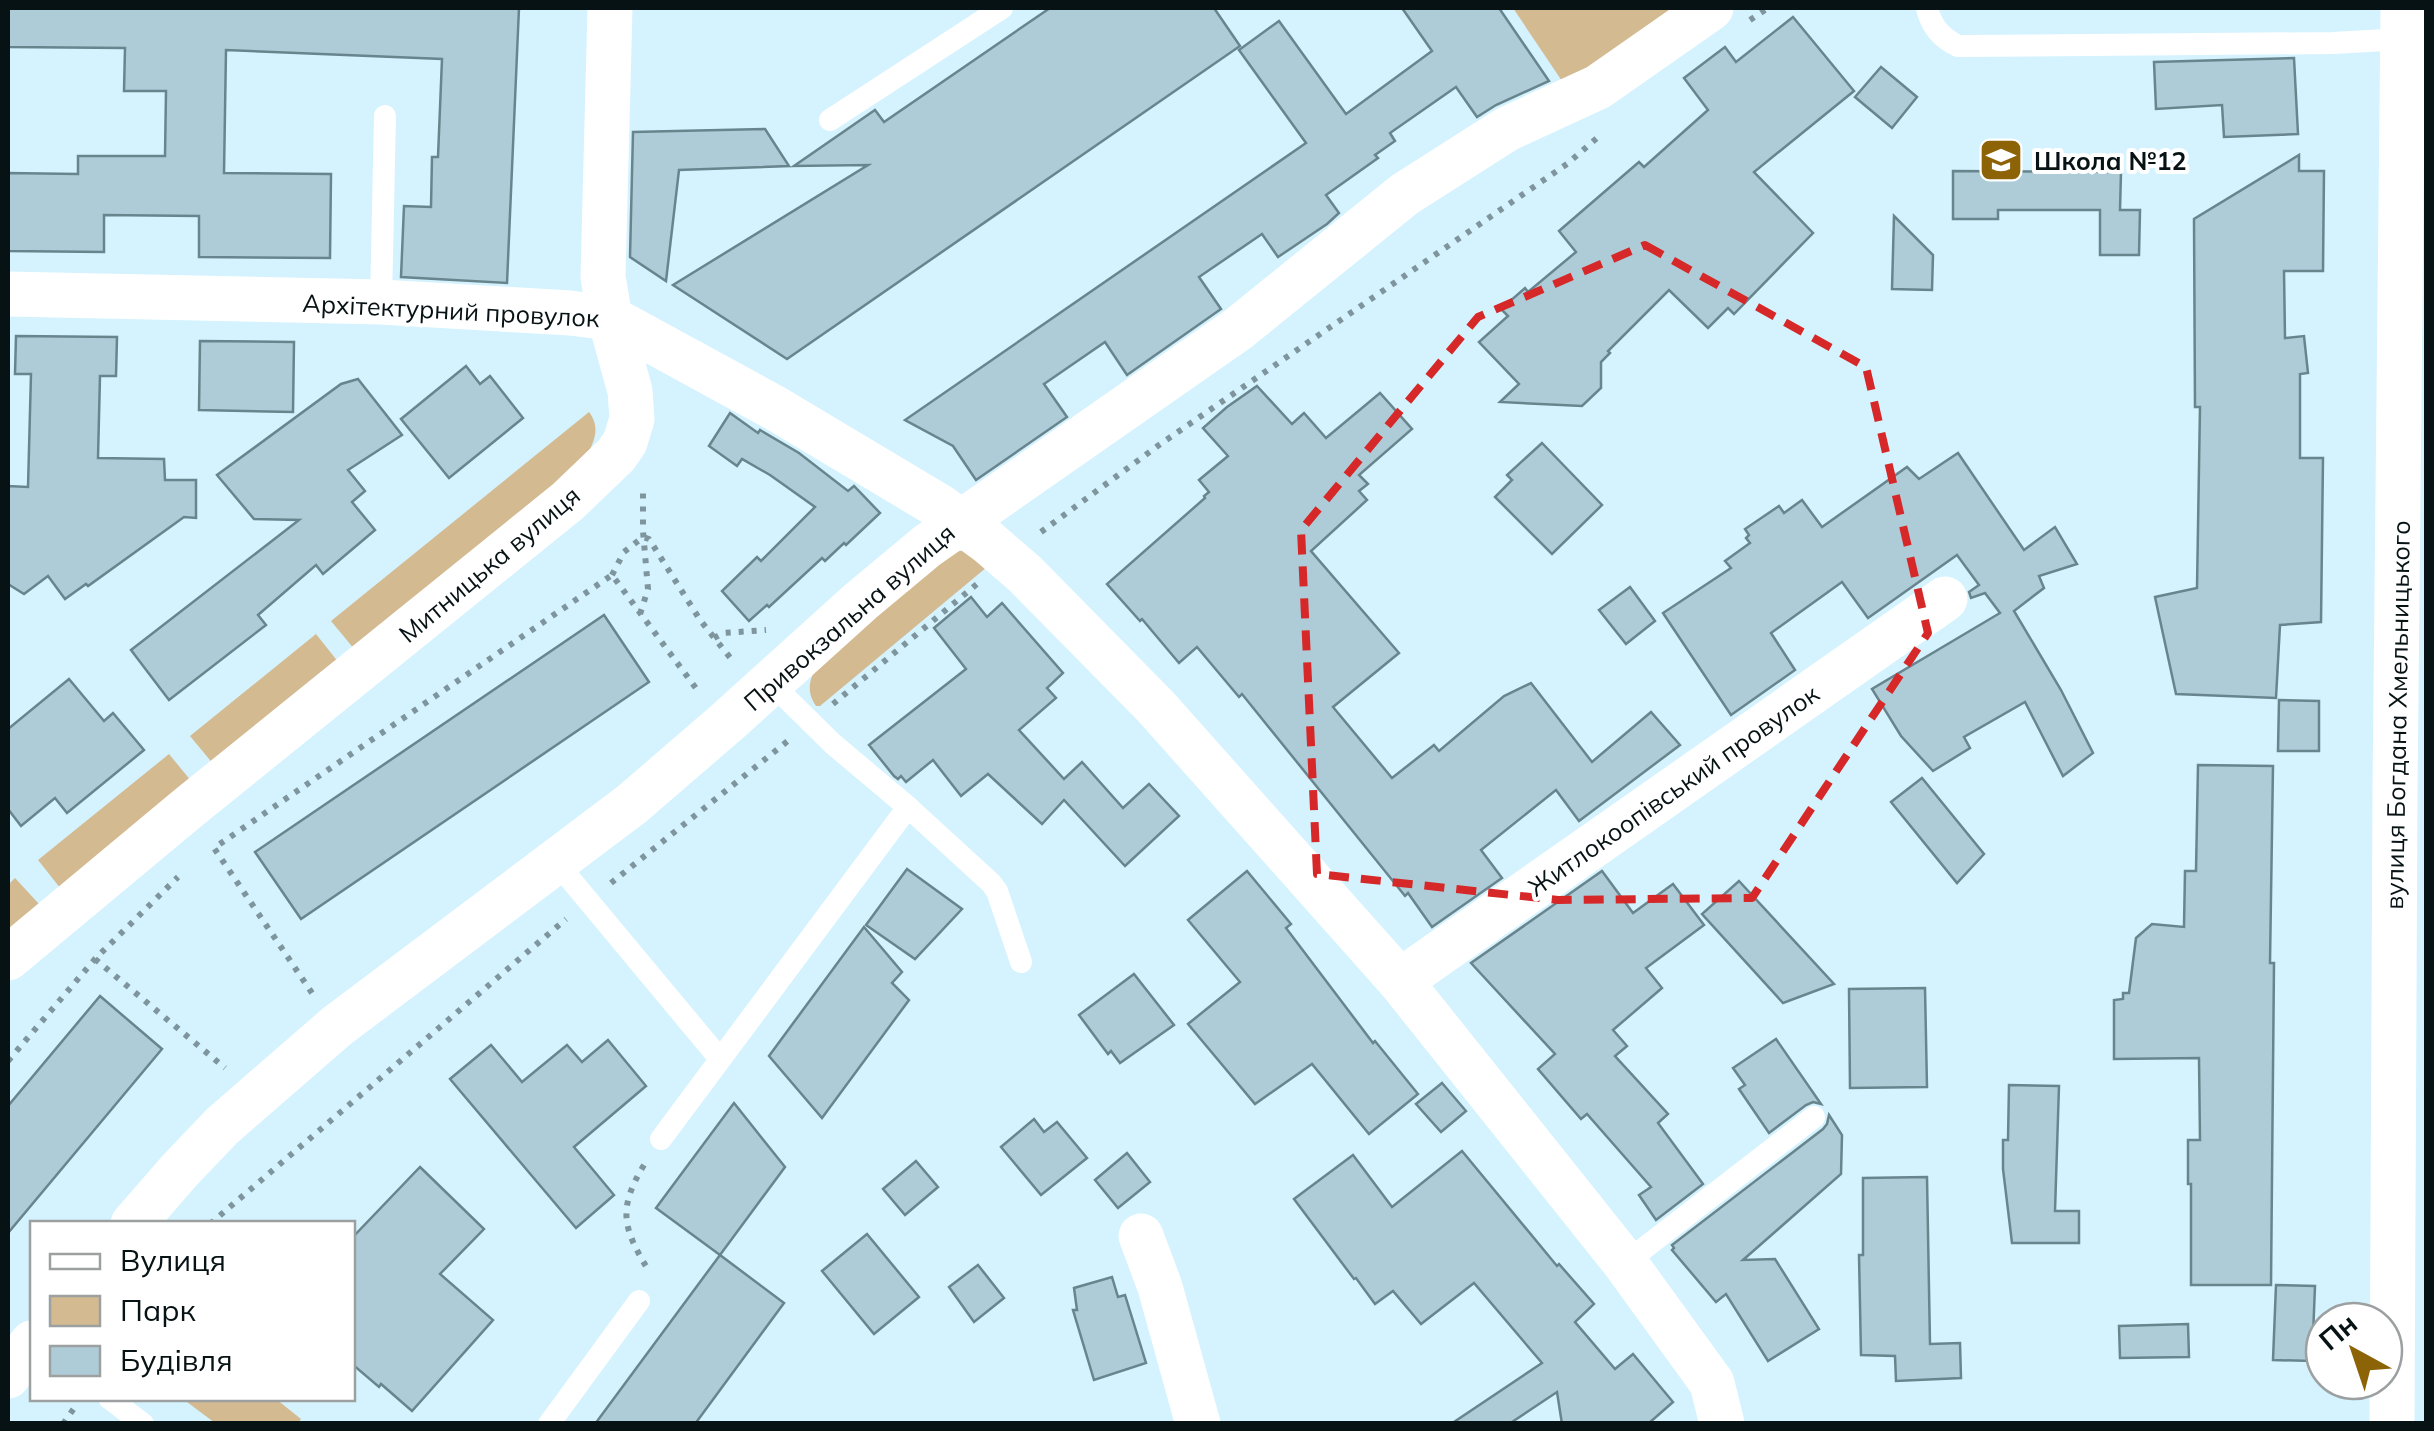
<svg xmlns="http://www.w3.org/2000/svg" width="2434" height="1431" font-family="Mulish,sans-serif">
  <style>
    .green { fill: #d4ba90 }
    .building { fill: #aeccd7; stroke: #68858e; stroke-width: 2.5 }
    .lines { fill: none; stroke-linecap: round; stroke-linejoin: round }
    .path { stroke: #7f959d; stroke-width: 6; stroke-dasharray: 5 8; stroke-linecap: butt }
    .service { stroke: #fff; stroke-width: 22 }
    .minor { stroke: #fff; stroke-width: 45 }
    .marked { fill: none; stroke: #d62828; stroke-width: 8; stroke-dasharray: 20 12; stroke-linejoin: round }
    .labels { text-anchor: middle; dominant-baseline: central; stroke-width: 8; stroke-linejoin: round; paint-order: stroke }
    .poi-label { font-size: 25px; font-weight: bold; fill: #071215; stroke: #fff; text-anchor: start }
    .street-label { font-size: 25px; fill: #071215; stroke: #fff }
  </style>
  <rect width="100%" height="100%" fill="#d4f3fe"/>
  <g class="green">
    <polygon points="1513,8 1677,8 1564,84"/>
    <path d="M 589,412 C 601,428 594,442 586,457 L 355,650 L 331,621 Z"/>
    <path d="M 954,551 L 963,551 L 987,567 L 820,706 L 816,706 C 804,689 811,674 822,659 Z"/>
    <polygon points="316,634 339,663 214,765 190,736"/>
    <polygon points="169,754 192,782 61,889 38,860"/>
    <polygon points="15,878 39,904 8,934 8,885"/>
    <polygon points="183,1399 276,1399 301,1419 298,1423 215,1423"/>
  </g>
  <g class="building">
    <polygon points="8,8 519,8 507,283 401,277 404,206 431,207 432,157 438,157 442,59 226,50 224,173 331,174 330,258 199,257 199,216 104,215 104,252 8,251 8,173 78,174 78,156 165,156 166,91 124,91 125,48 8,47"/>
    <polygon points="1050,8 1214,8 1240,46 787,359 673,285 868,165 794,166 875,110 884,122"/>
    <polygon points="1402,8 1499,8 1549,81 1496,105 1477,117 1456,87 1390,133 1395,141 1375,155 1378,158 1326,195 1339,213 1327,224 1278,257 1262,234 1199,277 1221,309 1127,375 1105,342 1044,384 1067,417 976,480 953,446 905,420 1306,143 1239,50 1279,21 1346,114 1432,51"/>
    <polygon points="1793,17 1854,91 1754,172 1813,233 1734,314 1728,308 1708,328 1669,290 1608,351 1610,353 1601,362 1601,388 1582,406 1500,402 1519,384 1479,342 1508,316 1501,309 1525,288 1528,292 1576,252 1559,231 1639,162 1644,167 1708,110 1684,78 1725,47 1736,62"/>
    <polygon points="2294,58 2298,134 2224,137 2222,105 2156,109 2154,62"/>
    <polygon points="1881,67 1917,97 1892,128 1855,97"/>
    <polygon points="765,129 789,166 679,170 666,281 630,257 633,132"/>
    <polygon points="2299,155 2299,171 2324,171 2323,271 2284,271 2285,338 2304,336 2308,373 2300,374 2300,458 2323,458 2321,622 2280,625 2276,698 2176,694 2155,597 2197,588 2200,407 2195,407 2194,219"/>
    <polygon points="1953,171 2121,172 2120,210 2140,210 2139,255 2100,255 2100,210 1998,210 1998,219 1953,219"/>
    <polygon points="1894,216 1933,255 1932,290 1892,289"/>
    <polygon points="16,336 117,337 116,376 100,376 98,458 164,459 165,480 196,480 196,518 184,517 88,586 86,584 65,599 48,576 24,594 8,584 8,486 28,487 31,374 15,374"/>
    <polygon points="200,341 294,342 293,412 199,410"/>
    <polygon points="466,366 480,384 490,376 523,418 449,478 401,419"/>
    <polygon points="358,379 402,435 348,470 365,491 352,502 375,530 323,574 316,565 258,615 266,625 169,700 131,650 299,520 254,519 217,475 341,384"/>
    <polygon points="1257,386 1292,424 1304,413 1326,438 1380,393 1412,429 1359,475 1368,484 1359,491 1367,500 1311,551 1399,653 1333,707 1392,778 1434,745 1439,751 1504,696 1531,683 1592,762 1651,712 1680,745 1579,821 1556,790 1481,850 1502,878 1432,927 1408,893 1405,896 1242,694 1239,697 1197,647 1179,663 1142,619 1140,621 1107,584 1205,498 1204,496 1209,492 1199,480 1228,456 1203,428 1227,407"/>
    <polygon points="730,413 758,433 760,430 799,453 848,491 854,486 880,513 846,545 844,543 825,561 822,558 769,607 767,605 749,621 722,591 757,557 761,561 815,507 770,475 742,459 737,466 709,446"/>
    <polygon points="1542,443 1602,505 1552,554 1495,497 1512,480 1507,475"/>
    <polygon points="1958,453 2024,550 2055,527 2077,564 2039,576 2044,588 2014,611 2061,690 2093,753 2063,776 2025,702 1964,737 1970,748 1933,771 1901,736 1872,689 2000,613 1985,593 1971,598 1969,592 1979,585 1957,555 1868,618 1842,582 1771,633 1795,670 1731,715 1663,613 1731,568 1725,561 1750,543 1746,538 1749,535 1745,529 1779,506 1784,513 1802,500 1822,527 1907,467 1919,479"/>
    <polygon points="1630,587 1655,621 1626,644 1599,610"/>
    <polygon points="971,597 987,617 1002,603 1063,673 1047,688 1056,698 1019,730 1064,779 1082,762 1123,808 1149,784 1179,816 1125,866 1064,800 1042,824 988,774 961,796 933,760 906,782 901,776 898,779 894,776 869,745 966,669 934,628"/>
    <polygon points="604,615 649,682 301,919 255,852"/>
    <polygon points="69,679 104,721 113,713 144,750 67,813 55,798 21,826 8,809 8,729"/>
    <polygon points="2279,700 2319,701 2319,751 2278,751"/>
    <polygon points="2198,765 2273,766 2270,963 2274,963 2271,1285 2191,1285 2191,1184 2188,1184 2188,1140 2200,1140 2199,1058 2114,1059 2114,1000 2123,999 2123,993 2129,993 2136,938 2152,924 2184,927 2185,871 2196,871"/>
    <polygon points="1922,778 1984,854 1957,883 1891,802"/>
    <polygon points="907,869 962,909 915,959 866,925"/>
    <polygon points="1247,871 1291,924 1286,928 1373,1043 1375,1041 1418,1094 1369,1134 1312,1064 1255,1104 1188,1024 1240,982 1188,920"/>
    <polygon points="1602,871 1633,913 1673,884 1704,925 1646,968 1662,988 1613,1030 1627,1046 1615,1056 1668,1114 1658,1123 1703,1184 1656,1220 1639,1195 1651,1187 1587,1114 1581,1119 1538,1069 1555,1054 1471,963"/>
    <polygon points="1739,881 1834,984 1783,1003 1702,914"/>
    <polygon points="864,927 902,972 892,983 909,1000 822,1118 769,1056"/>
    <polygon points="1134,974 1174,1025 1120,1063 1111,1051 1108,1054 1079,1015"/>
    <polygon points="1925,988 1927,1087 1850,1088 1849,989"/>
    <polygon points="100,996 162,1049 8,1233 8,1106"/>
    <polygon points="1776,1039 1821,1104 1813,1102 1806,1105 1769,1133 1739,1089 1745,1085 1733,1068"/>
    <polygon points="608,1040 646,1086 574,1147 614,1195 576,1228 450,1079 491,1045 522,1082 567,1045 582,1062"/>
    <polygon points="1442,1083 1466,1111 1441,1132 1416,1104"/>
    <polygon points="2009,1085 2059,1086 2055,1211 2079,1211 2079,1243 2012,1243 2003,1169 2003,1140 2008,1140"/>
    <polygon points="734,1103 785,1167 720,1255 656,1208"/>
    <polygon points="1829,1115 1842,1135 1841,1174 1743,1260 1775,1259 1819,1329 1768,1361 1726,1294 1716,1302 1672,1250 1674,1248 1672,1245 1823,1129 1827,1124"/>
    <polygon points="1034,1119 1044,1132 1057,1122 1087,1158 1041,1195 1001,1147"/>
    <polygon points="1462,1151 1557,1266 1559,1264 1594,1304 1575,1322 1615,1369 1633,1354 1673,1402 1648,1424 1562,1424 1557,1392 1509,1424 1451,1424 1542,1363 1474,1283 1421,1324 1393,1291 1375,1304 1356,1278 1354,1279 1294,1199 1353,1155 1392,1207"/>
    <polygon points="1127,1153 1150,1182 1118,1208 1095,1180"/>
    <polygon points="916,1161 938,1187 905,1215 883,1189"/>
    <polygon points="420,1167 484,1229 440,1274 493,1320 412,1411 381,1384 379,1387 352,1364 352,1238"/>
    <polygon points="1927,1177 1930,1344 1960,1343 1961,1378 1896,1381 1895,1356 1861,1355 1859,1255 1863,1255 1863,1178"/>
    <polygon points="867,1234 919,1297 874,1334 822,1271"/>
    <polygon points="720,1255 784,1303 695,1424 595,1424"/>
    <polygon points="978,1265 1004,1298 974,1322 949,1287"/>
    <polygon points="1112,1277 1118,1297 1125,1295 1146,1363 1094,1380 1073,1310 1077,1310 1074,1288"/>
    <polygon points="2276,1285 2315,1286 2312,1361 2273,1360"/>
    <polygon points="2188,1324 2189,1357 2120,1358 2119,1326"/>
  </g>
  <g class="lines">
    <g class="path">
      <polyline points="1750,20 1768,8"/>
      <polyline points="1041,532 1159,445 1567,164 1598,137"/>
      <polyline points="612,575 624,552 643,537 649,539 700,620 732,660"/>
      <polyline points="640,614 648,589 643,531 643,488"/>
      <polyline points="714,638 723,633 766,630"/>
      <polyline points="833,704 977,584"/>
      <polyline points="611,883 789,740"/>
      <polyline points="95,959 225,1068"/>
      <polyline points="312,993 214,848 612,575 698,691"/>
      <polyline points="8,1061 95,959 178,877"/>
      <path d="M 644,1165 C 616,1211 624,1230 650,1273"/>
      <polyline points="210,1224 566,919"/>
      <polyline points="63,1424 77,1404"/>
    </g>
    <g class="service">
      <path d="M 1927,8 C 1931,26 1941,38 1958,46 L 2333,43 L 2403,39"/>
      <polyline points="830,120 1002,8"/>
      <polyline points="381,302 385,116"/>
      <polyline points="771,683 833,744 908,807 991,883 997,891 1021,962"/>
      <polyline points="556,862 720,1059"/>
      <polyline points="661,1139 908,807"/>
      <polyline points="1625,1263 1814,1117"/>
      <polyline points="109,1398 143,1424"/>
      <polyline points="549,1424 639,1301"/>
    </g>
    <g class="minor">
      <polyline points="8,294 381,302 570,313 610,318 775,408 939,506 988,542 1025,574 1156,707 1400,981 1625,1263 1712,1383 1722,1424"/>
      <polyline points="8,958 188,808 568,501 616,455 625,442 632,419 630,391 610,318 603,277 610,8"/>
      <polyline points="1400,981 1945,599"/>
      <polyline points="133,1224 180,1170 222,1126 337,1026 632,804 727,722 861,601 927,546 1238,329 1405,194 1507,129 1598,87 1711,8"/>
      <polyline points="1141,1236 1160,1287 1198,1424"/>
      <polyline points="8,1376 32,1343"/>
      <polyline points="2392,1424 2395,789 2403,8"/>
    </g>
  </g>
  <path class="marked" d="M 1645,245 L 1866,367 L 1928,633 L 1752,898 L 1558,900 L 1317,874 L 1301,530 L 1478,317 Z"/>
  <defs>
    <symbol id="school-square" viewBox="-11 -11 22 22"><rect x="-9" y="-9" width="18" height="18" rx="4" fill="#8d6307" stroke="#fff"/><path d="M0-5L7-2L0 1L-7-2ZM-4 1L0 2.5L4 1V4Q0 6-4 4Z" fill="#fff"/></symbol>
  </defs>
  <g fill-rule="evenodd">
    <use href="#school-square" x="1976" y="135" width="50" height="50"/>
  </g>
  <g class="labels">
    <g class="poi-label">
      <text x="2034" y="160">Школа №12</text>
    </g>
    <g class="street-label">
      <text transform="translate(451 310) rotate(3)">Архітектурний провулок</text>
      <text transform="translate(489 564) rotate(-40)">Митницька вулиця</text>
      <text transform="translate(849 617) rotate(-41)">Привокзальна вулиця</text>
      <text transform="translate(2397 715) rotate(-89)">вулиця Богдана Хмельницького</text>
      <text transform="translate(1673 790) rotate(-35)">Житлокоопівський провулок</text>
    </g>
  </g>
  <rect width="2434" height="1431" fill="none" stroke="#071215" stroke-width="20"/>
  <rect x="30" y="1221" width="325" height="180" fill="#ffffff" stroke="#9ca0a1" stroke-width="2.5"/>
  <rect x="50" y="1254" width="50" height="15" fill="#ffffff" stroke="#9ca0a1" stroke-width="2.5"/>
  <text x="120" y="1271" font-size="30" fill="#071215">Вулиця</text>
  <rect x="50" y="1296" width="50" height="30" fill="#d4ba90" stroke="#9ca0a1" stroke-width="2.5"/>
  <text x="120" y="1321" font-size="30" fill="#071215">Парк</text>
  <rect x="50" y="1346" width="50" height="30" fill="#aeccd7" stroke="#9ca0a1" stroke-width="2.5"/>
  <text x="120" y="1371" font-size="30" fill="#071215">Будівля</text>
  <g transform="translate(2354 1351) rotate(320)"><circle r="48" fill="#ffffff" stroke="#9ca0a1" stroke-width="2.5"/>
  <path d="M0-8L18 38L0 25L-18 38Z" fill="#8d6307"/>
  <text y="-15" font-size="28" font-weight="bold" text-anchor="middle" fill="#071215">Пн</text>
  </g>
</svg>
